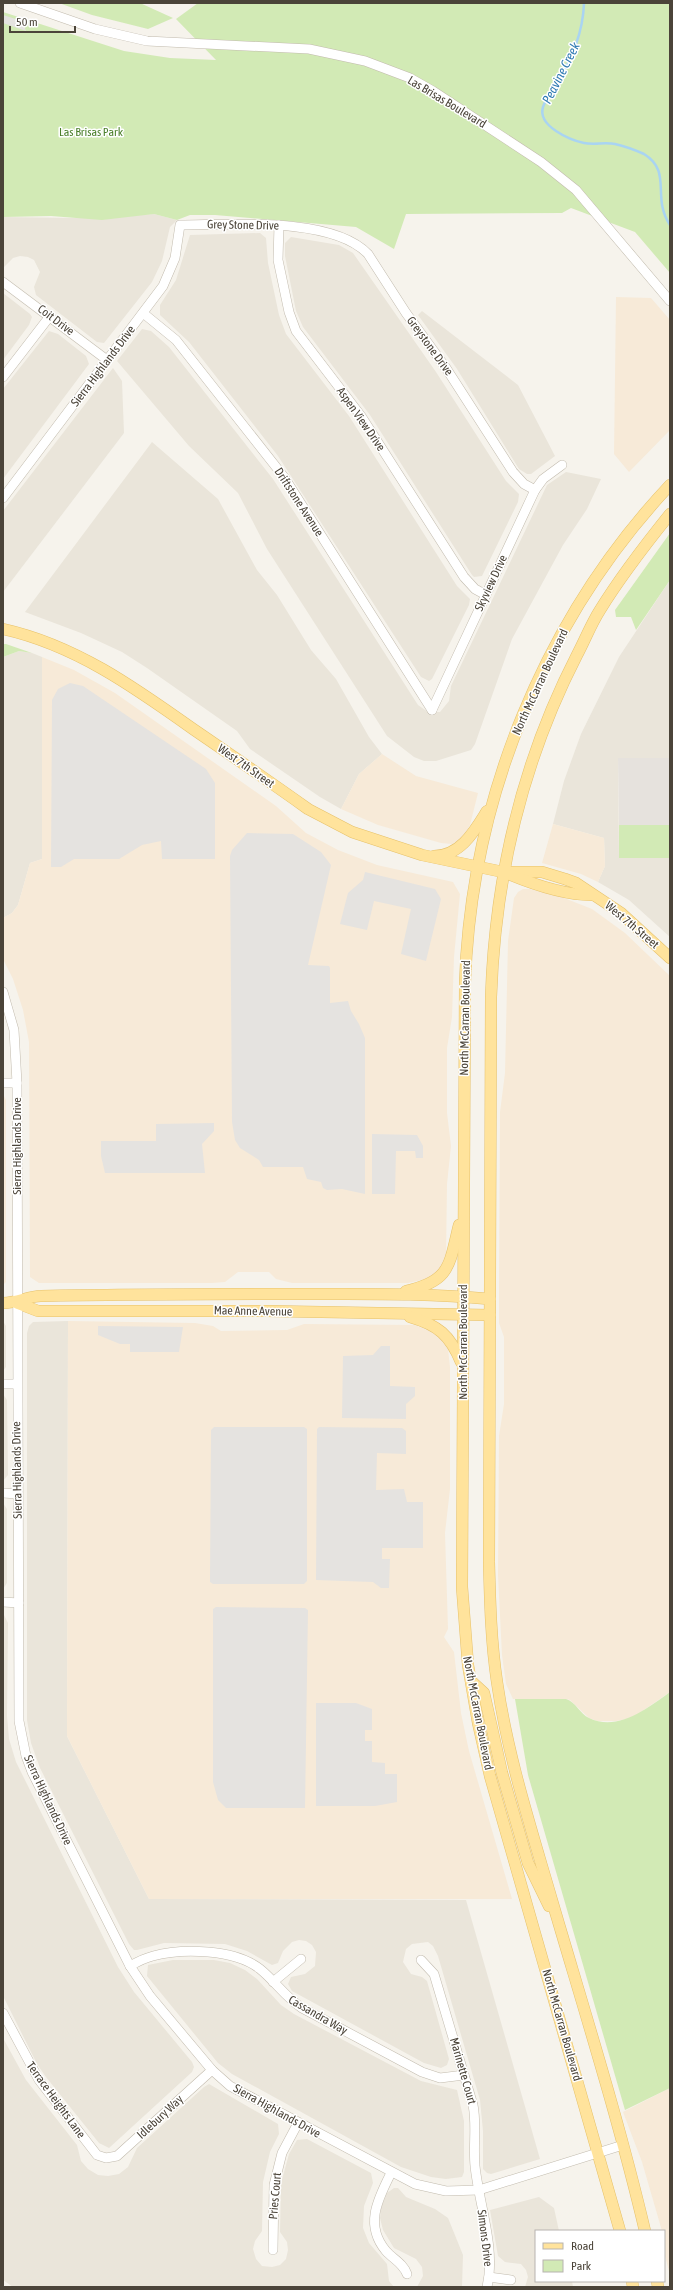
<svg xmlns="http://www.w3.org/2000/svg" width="673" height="2290" font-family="'Asap Condensed',sans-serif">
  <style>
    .residential { fill: #eae5da }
    .commercial { fill: #f7ead8 }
    .industrial { fill: #e6e2dd }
    .green { fill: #d2eab5 }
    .parking { fill: #e5e3e0 }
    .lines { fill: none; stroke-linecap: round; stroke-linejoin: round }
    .stream { stroke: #a9d4f2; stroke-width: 2.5 }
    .minor-casing { stroke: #c2bbae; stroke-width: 10 }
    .major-casing { stroke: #e6c16a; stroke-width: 12 }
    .minor { stroke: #fff; stroke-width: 9 }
    .major { stroke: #ffe39c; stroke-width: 11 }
    .labels { text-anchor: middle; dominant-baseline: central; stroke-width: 3; stroke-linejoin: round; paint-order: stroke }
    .street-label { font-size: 12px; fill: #4b4439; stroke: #fff }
    .park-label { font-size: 12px; fill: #4a7f2a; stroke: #fff }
    .water-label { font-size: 13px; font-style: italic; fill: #2e7ab2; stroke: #fff }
  </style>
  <rect width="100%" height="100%" fill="#f6f3ec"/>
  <g class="residential">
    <polygon points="154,214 177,220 170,227 162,261 152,282 104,343 97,342 36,295 34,287 40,272 34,260 28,257 20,256 13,258 3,268 3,217 75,218"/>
    <polygon points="260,233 266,238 268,263 279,315 286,334 349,416 457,586 470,599 469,605 432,679 429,681 421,677 278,456 189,342 160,315 160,305 176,280 190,235"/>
    <polygon points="291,237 339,245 353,253 436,372 506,481 519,494 518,502 482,576 474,577 472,575 370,415 303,327 296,311 285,256 285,243"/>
    <polygon points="3,293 30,314 32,317 29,325 3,360"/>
    <polygon points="422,311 518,385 555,456 531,474 527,474 519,469 457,369 418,315"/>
    <polygon points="142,329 151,331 169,347 273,479 418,705 428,712 440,712 449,701 451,686 547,485 566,472 601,479 587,509 563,545 512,639 475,744 471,750 436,761 424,761 414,757 387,736 267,549 238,493 189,446 117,361"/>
    <polygon points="49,331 58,334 86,356 89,364 3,479 3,389"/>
    <polygon points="113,368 122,381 124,433 3,592 3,511"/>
    <polygon points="152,442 218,499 257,570 277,595 311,650 336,679 369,737 382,754 359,774 341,809 320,797 250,749 237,731 147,668 122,652 81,633 25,612"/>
    <polygon points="670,580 670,758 618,758 619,858 670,858 670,937 629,900 598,882 605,866 604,838 553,824 564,781 581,734 619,657"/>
    <polygon points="19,651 32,653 42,657 42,859 30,863 18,905 12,913 3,918 3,657"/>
    <polygon points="3,1321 6,1326 6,1367 3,1371"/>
    <polygon points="68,1321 67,1736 149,1899 466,1900 540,2159 491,2174 487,2173 483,2169 483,2131 480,2100 438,1956 433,1946 428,1942 412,1944 406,1949 403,1962 411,1974 422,1977 427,1981 449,2059 447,2065 441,2068 424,2063 292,1991 288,1984 291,1977 305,1974 315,1966 316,1952 312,1945 306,1941 299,1940 292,1942 283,1951 278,1963 272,1965 247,1951 225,1944 164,1943 137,1950 134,1950 129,1944 40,1768 31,1743 27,1720 27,1333 29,1326 33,1322"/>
    <polygon points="3,1394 7,1400 8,1475 3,1481"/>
    <polygon points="3,1503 7,1509 7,1583 3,1589"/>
    <polygon points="3,1613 8,1623 7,1716 9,1739 16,1762 118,1967 134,1992 192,2062 194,2067 192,2072 109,2148 99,2143 46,2077 37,2064 3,1996"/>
    <polygon points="173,1960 214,1960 230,1963 245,1970 257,1979 281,2005 294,2014 421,2081 457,2090 464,2121 464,2172 462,2177 446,2179 431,2177 401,2167 232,2074 218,2063 147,1976 148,1965"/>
    <polygon points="3,2038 26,2080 77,2145 81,2161 88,2169 98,2175 108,2176 119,2174 128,2167 137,2148 204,2087 209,2084 278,2124 279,2134 270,2152 263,2182 262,2231 255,2241 253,2249 256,2259 262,2266 272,2267 280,2265 286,2259 288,2250 287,2242 280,2232 281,2183 289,2154 297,2140 307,2139 371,2173 373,2183 364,2206 363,2228 369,2243 387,2264 389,2281 394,2287 13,2287 3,2280"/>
    <polygon points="394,2188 398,2188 406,2197 435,2209 448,2218 463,2255 462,2287 417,2287 423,2276 422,2267 416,2259 394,2248 383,2230 380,2218 381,2208 387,2193"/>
    <polygon points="539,2197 554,2208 559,2231 536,2231 536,2281 572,2281 573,2287 525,2287 528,2277 526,2270 521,2264 505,2262 498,2256 490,2210"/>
  </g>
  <g class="commercial">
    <polygon points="616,297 651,298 670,320 670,430 629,472 614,454"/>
    <polygon points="42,657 74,670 115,693 276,806 306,833 338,850 377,865 453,882 460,894 454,957 452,1017 447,1048 447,1113 451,1146 447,1184 446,1256 438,1272 426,1279 408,1283 292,1283 276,1279 269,1272 238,1272 225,1282 212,1283 39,1283 30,1277 29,1042 23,1010 13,979 3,959 3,918 12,913 18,905 30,863 42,859"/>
    <polygon points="382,754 416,776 478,793 470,825 463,837 452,844 441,843 378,825 341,809 359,774"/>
    <polygon points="553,824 604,838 605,866 598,882 581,874 542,863"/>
    <polygon points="523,889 530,889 559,896 592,909 625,933 670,976 670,1692 638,1714 627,1719 616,1721 597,1721 589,1718 570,1700 566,1699 513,1699 506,1684 502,1655 498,1575 499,1436 504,1404 504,1337 499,1323 499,1290 500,1112 505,1073 508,941 514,898 518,892"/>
    <polygon points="3,1094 6,1100 6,1282 3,1285"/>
    <polygon points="68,1321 195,1323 213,1326 221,1331 287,1330 304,1324 415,1325 439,1335 448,1349 450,1367 450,1489 445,1533 448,1629 444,1637 454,1652 461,1713 469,1751 512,1899 149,1899 67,1736"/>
    <polygon points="670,2088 670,2275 664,2252 664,2231 662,2231 642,2162 623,2112"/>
  </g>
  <polygon class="industrial" points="618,758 670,758 670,825 619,825"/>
  <g class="green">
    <polygon points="59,3 140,3 173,18 148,29 92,15"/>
    <polygon points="198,3 670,3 670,273 635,232 571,208 562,213 406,214 394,249 356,227 215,215 190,215 177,220 154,214 102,220 51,216 3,217 3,12 124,51 170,58 216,60 176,19"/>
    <polygon points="670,533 670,580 636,630 631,617 616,617 615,610"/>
    <polygon points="3,644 6,644 32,653 19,651 3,657"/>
    <rect x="619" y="825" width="51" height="33"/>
    <path d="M 670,1692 L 670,2088 L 625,2110 L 528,1775 L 515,1699 L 566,1699 C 576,1702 580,1714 589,1718 C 618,1732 648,1708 670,1692 Z"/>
  </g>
  <g class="parking">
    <polygon points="3,15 22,21 26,31 3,23"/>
    <polygon points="70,683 83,686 206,769 215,783 215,859 162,859 161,841 142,845 119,859 74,859 61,867 51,867 52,700 58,689"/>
    <polygon points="247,833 293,834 321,852 331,865 308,965 329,966 330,968 330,1003 348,1001 351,1011 359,1024 365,1038 365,1194 342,1189 327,1190 323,1188 321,1182 307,1179 303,1167 263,1167 259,1160 240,1148 235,1140 232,1122 230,856 232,850"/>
    <polygon points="365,872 435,889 441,899 426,961 401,954 411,909 374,901 367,930 340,924 348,893 363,880"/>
    <polygon points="214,1123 214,1131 202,1144 205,1173 105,1173 101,1156 101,1141 156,1141 156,1124"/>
    <polygon points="3,1124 4,1278 3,1278"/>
    <polygon points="372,1134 417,1135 423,1146 423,1158 416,1158 415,1151 396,1151 395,1194 372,1194"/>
    <polygon points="98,1326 183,1327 179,1352 130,1352 130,1344 120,1344 98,1335"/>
    <polygon points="381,1346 390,1346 390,1386 415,1387 415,1396 406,1404 406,1419 342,1418 343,1356 373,1355"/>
    <polygon points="214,1427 304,1427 307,1429 307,1581 304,1584 213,1584 210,1582 211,1430"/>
    <polygon points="319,1427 402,1428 406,1431 406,1454 377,1453 376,1490 404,1489 407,1502 423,1502 423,1548 382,1548 382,1559 390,1559 389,1588 381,1588 373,1582 316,1580 317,1429"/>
    <polygon points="216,1607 305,1608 308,1610 305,1808 226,1808 218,1800 213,1782 213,1609"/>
    <polygon points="316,1703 356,1703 372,1709 372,1730 365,1730 365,1741 372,1741 372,1762 385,1763 385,1774 397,1774 397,1802 375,1806 316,1806"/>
  </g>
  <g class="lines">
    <path class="stream" d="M 584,3 C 583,33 572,58 557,83 C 553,90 546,98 543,107 C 537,126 570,140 584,143 C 594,145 605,142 615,144 C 624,146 635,150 644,154 C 673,172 651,197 670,225"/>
    <defs>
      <g id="minor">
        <polyline points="20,3 95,29 147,41 309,49 365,61 410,78 433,91 541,162 576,190 670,301"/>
        <polyline points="279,225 278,260 289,312 296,331 361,416 464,577 475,589 486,595"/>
        <polyline points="3,282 107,360"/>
        <polyline points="143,313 176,340 284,477 432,710"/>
        <polyline points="3,377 50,316"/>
        <path d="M 3,498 L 163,286 L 175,258 L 180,225 C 230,225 332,216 368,254 L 406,313 L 446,368 L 513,472 L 524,484 L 535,490"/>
        <polyline points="432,710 535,490 543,479 562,465"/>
        <polyline points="3,992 14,1030 17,1083 19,1721 26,1756 32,1772 130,1966 150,1996 212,2070 230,2086 415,2184 446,2191 479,2190 623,2145"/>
        <polyline points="3,1083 17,1083"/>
        <polyline points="3,1384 17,1384"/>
        <polyline points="3,1493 18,1494"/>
        <polyline points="3,1602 19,1603"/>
        <path d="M 421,1960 L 434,1974 L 473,2105 C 477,2125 473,2145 475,2166 C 479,2205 496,2248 487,2287"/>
        <path d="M 130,1966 C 137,1962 145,1958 153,1956 C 182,1948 235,1949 260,1969 C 275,1981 285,1997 302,2008 L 422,2072 L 440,2078 L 464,2075"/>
        <polyline points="273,1982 301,1959"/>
        <polyline points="3,2013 39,2080 97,2155 106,2158 117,2156 212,2070"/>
        <path d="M 391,2173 C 378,2199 364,2225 386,2251 C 393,2259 403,2263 407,2274"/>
        <polyline points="273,2250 274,2185 282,2153 298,2123"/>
        <polyline points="489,2277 511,2280"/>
      </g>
      <g id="major">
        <path d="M 3,629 C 75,645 134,687 193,729 C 231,755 270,782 308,809 L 352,832 L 422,855 L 503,872 L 542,872 L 565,879 L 576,883 L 621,913 L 670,958"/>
        <path d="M 434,856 C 461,856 475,830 487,811"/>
        <path d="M 506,873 C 532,884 563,895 592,895"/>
        <path d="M 406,1291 C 451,1281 449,1265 459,1225"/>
        <path d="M 3,1303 C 18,1303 28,1296 41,1296 C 130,1294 219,1294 308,1294 C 368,1294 430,1293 490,1299"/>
        <polyline points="17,1303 38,1311 266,1311 490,1315"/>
        <path d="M 410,1317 C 438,1325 450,1335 461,1362"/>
        <polyline points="471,1681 484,1693 502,1773 528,1863 549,1906"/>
        <path d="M 620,2231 L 490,1776 L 478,1723 L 468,1665 L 462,1587 L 465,983 C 471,800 544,619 670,485"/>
        <path d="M 645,2231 C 619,2121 585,2013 553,1904 C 532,1831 508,1758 497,1682 C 491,1642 490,1602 489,1562 L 491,997 C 495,878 522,762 577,655 C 585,640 591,624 600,610 C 621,576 645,545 670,514"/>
        <polyline points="632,2281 633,2287"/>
        <polyline points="657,2281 658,2287"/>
      </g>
    </defs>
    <use href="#minor" class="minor-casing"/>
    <use href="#major" class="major-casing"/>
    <use href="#minor" class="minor"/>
    <use href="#major" class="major"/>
  </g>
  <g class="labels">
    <g class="street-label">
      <text transform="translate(447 102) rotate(31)">Las Brisas Boulevard</text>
      <text transform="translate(243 225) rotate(1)">Grey Stone Drive</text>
      <text transform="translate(56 320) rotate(37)">Coit Drive</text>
      <text transform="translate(430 346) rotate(54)">Greystone Drive</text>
      <text transform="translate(103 366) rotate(-53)">Sierra Highlands Drive</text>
      <text transform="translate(361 419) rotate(55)">Aspen View Drive</text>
      <text transform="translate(299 502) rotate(57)">Driftstone Avenue</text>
      <text transform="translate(491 583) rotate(-65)">Skyview Drive</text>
      <text transform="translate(540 682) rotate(-65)">North McCarran Boulevard</text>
      <text transform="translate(246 766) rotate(35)">West 7th Street</text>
      <text transform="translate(632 925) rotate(40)">West 7th Street</text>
      <text transform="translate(465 1018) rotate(-89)">North McCarran Boulevard</text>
      <text transform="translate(17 1146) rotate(-90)">Sierra Highlands Drive</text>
      <text transform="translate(253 1311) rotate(1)">Mae Anne Avenue</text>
      <text transform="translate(463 1342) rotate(-90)">North McCarran Boulevard</text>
      <text transform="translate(17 1470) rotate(-91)">Sierra Highlands Drive</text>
      <text transform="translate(478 1713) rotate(79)">North McCarran Boulevard</text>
      <text transform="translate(48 1800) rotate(65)">Sierra Highlands Drive</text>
      <text transform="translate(318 2015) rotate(30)">Cassandra Way</text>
      <text transform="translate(562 2025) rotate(74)">North McCarran Boulevard</text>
      <text transform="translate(463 2071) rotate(74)">Marinette Court</text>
      <text transform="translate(56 2100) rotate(54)">Terrace Heights Lane</text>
      <text transform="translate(277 2111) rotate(29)">Sierra Highlands Drive</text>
      <text transform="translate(160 2117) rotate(-43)">Idlebury Way</text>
      <text transform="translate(275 2196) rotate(-85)">Pries Court</text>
      <text transform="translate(485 2238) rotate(83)">Simons Drive</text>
    </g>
    <g class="park-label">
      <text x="91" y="132">Las Brisas Park</text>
    </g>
    <g class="water-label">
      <text transform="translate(561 73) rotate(-63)">Peavine Creek</text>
    </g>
  </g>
  <rect width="673" height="2290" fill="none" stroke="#4b4439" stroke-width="8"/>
  <rect x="535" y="2230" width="130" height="52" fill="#ffffff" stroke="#b7b4b0"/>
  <rect x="543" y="2243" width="20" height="6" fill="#ffe39c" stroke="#b7b4b0"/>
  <text x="571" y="2250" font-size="12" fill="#4b4439">Road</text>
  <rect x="543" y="2260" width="20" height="12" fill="#d2eab5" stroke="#b7b4b0"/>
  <text x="571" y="2270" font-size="12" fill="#4b4439">Park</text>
  <path d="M10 26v6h65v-6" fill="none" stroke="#4b4439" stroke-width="2"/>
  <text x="16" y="26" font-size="12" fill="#4b4439" stroke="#ffffff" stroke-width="3" paint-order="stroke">50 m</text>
</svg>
